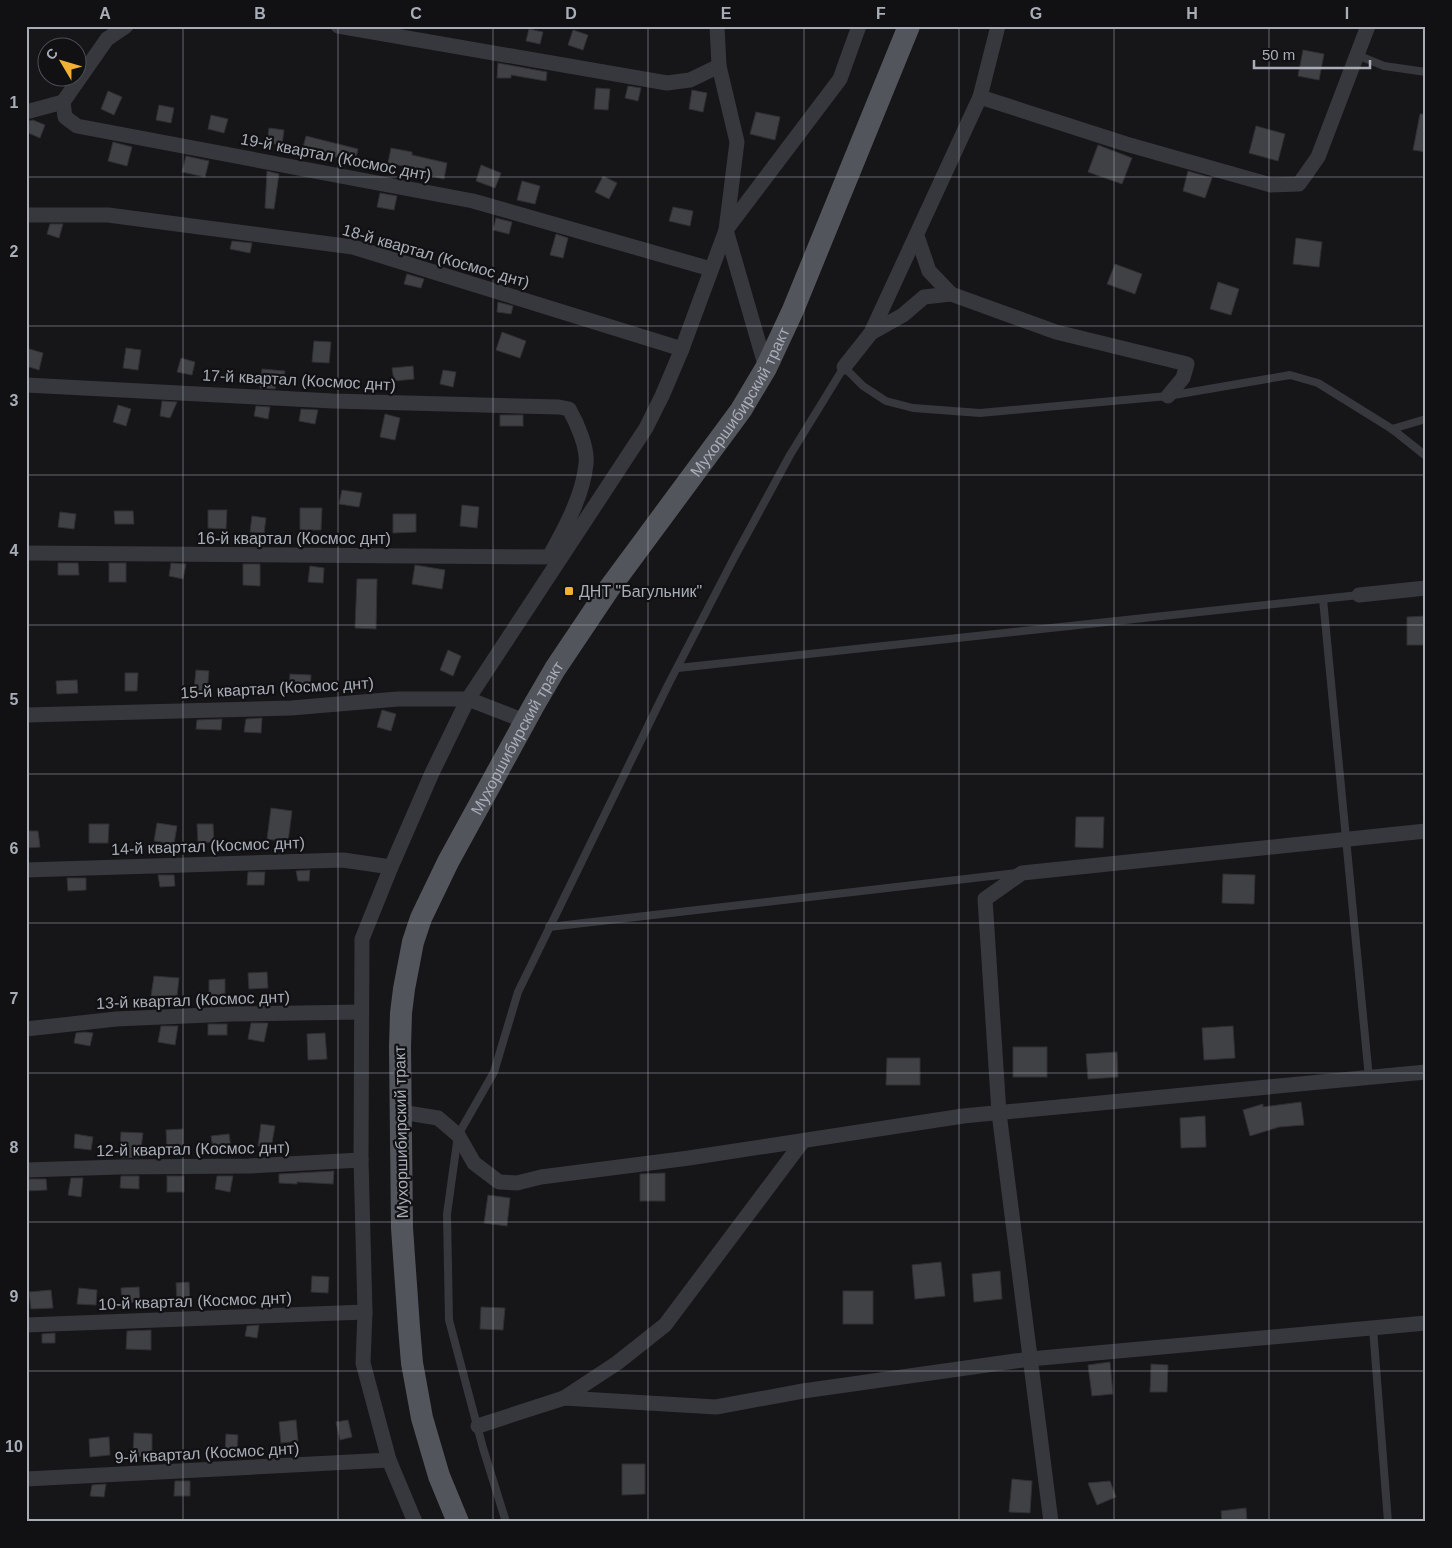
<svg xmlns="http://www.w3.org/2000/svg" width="1452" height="1548" font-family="Arial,sans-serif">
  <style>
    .building { fill: #404145; stroke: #303034 }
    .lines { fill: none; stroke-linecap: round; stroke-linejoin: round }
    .lane { stroke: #37383d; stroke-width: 8 }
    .street { stroke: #37383d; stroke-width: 15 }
    .primary { stroke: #53555c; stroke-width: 22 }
    .grid { fill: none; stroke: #a8adb8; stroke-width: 1; stroke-opacity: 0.55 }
    .poi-dot { fill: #f2b134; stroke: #111113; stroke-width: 2 }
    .labels { text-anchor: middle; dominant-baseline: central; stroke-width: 4.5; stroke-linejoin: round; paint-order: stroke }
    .street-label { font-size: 16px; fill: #a8adb8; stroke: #111113 }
    .poi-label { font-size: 16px; fill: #a8adb8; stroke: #111113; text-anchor: start }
    .neatline { fill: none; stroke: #a8adb8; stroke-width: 2 }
    .grid-label { font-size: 16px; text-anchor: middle; font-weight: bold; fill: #a8adb8 }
  </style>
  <rect width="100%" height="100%" fill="#161618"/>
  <g class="building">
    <polygon points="529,29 543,32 540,44 526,41"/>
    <polygon points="573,30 588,35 583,50 568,45"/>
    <polygon points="1303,50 1324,54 1319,80 1298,76"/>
    <polygon points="498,63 547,72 546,81 511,75 511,78 497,78"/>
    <polygon points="628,86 641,88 638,101 625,98"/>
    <polygon points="596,88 610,89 608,110 594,109"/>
    <polygon points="692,90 707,93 703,112 689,109"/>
    <polygon points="108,91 122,97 114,115 101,109"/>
    <polygon points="159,105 174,108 171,123 156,120"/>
    <polygon points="756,112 780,117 775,140 750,134"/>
    <polygon points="1420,114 1426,114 1426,152 1413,150"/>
    <polygon points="211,115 228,119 224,133 208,129"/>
    <polygon points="33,120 45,125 40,138 26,132 28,121"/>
    <polygon points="1256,126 1285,134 1278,161 1249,153"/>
    <polygon points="269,128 284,130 282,145 267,143"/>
    <polygon points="306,136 358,149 355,162 316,152 315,154 302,151"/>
    <polygon points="113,142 132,147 127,166 108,161"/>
    <polygon points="1098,145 1132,158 1122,184 1088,172"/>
    <polygon points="391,148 412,152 412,155 447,163 444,179 431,176 432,172 388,163"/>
    <polygon points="186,156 209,161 205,177 182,172"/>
    <polygon points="481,165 501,173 495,188 476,181"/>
    <polygon points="267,171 279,174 274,209 265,208"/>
    <polygon points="1188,171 1212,178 1205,198 1183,191"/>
    <polygon points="603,176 617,183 609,199 595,192"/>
    <polygon points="522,181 540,186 535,204 517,200"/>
    <polygon points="380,193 397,196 394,210 377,207"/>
    <polygon points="673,207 693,211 690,226 669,221"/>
    <polygon points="496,218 512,222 509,234 493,230"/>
    <polygon points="50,224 63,224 59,238 47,234"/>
    <polygon points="556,234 568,238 563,258 550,255"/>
    <polygon points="1296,238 1322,242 1319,267 1293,264"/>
    <polygon points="232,241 252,243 250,253 230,249"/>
    <polygon points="1115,264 1142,274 1135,294 1107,284"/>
    <polygon points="407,274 424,279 421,288 404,284"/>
    <polygon points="1218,282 1239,289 1231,315 1210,309"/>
    <polygon points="498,302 513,306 511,314 497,312"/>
    <polygon points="502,332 526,341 520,358 496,350"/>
    <polygon points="314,341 331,342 329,363 312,362"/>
    <polygon points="26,348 43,353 39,370 26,366"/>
    <polygon points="126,348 141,350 138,370 123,368"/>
    <polygon points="181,358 195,362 192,375 177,372"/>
    <polygon points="413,366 414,379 394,381 392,368"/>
    <polygon points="262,369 285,371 283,384 276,383 275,389 260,388"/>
    <polygon points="443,370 456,372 453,387 440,384"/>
    <polygon points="162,401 177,402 170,418 160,416"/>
    <polygon points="118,405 131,409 126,426 113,422"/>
    <polygon points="256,406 270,407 268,419 254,416"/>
    <polygon points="301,409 318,410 315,424 299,421"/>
    <polygon points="385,414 400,418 395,440 380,437"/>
    <rect x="500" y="415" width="23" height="11"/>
    <polygon points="342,490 362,493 359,507 339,504"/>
    <polygon points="462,505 479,507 477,528 460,526"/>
    <polygon points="300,508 322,508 321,530 300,530"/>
    <polygon points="208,510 227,510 226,529 208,528"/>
    <polygon points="114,511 133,511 134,524 115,524"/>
    <polygon points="60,512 76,514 74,529 58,527"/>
    <polygon points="393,514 416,514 416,532 393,533"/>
    <polygon points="252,516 266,518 264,533 250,532"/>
    <polygon points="58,563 78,563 79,575 58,575"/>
    <rect x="109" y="563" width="17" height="19"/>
    <polygon points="171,563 186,564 183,579 169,576"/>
    <polygon points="243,564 260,564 260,586 243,585"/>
    <polygon points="415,565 445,570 442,589 412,584"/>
    <polygon points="310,566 324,568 323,583 308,582"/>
    <polygon points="357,579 377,579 376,629 355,628"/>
    <polygon points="1426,616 1426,645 1407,645 1407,617"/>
    <polygon points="448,650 461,656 453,676 440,670"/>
    <polygon points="196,670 209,671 207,692 194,690"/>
    <polygon points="125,673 138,673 137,691 125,691"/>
    <polygon points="290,674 311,675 310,690 289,688"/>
    <polygon points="77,680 78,693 57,694 56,681"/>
    <polygon points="382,710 396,714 391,731 377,727"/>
    <polygon points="262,718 261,733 244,732 246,719"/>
    <polygon points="222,719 221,730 196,729 197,720"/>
    <polygon points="271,808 292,811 288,842 267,839"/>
    <polygon points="1076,817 1104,817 1103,848 1075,847"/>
    <polygon points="157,823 177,826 174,844 154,841"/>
    <polygon points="89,824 109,824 108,843 89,843"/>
    <polygon points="197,824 213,824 214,842 198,843"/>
    <polygon points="26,831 38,831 40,847 26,848"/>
    <polygon points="310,870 309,881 298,881 296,871"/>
    <polygon points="248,872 265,872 264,885 247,885"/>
    <polygon points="1223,874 1255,875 1254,904 1222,903"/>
    <polygon points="158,875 174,875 175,886 160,887"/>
    <polygon points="67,878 86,878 86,890 68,891"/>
    <polygon points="267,972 268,988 249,989 248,973"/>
    <polygon points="154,976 179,978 177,996 151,996"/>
    <polygon points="225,979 225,995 209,995 209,980"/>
    <polygon points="251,1023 268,1023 264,1042 248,1039"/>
    <rect x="208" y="1024" width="19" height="11"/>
    <polygon points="161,1026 178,1026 175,1045 158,1042"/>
    <polygon points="1233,1026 1235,1058 1204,1060 1202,1028"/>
    <polygon points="85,1032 93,1033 90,1046 74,1043 76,1033"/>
    <polygon points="325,1033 327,1059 308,1060 307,1034"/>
    <rect x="1013" y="1047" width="34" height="30"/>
    <polygon points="1117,1052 1118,1077 1088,1079 1086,1054"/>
    <polygon points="887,1058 920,1058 920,1085 886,1085"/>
    <polygon points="1301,1102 1304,1125 1279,1127 1250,1136 1243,1110 1263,1104 1263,1107"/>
    <polygon points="1205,1116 1206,1147 1181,1148 1180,1118"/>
    <polygon points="261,1124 275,1126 271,1148 258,1146"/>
    <polygon points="183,1129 183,1147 167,1148 166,1130"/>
    <polygon points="121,1132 143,1133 140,1157 122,1158 122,1150 120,1149"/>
    <polygon points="75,1134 93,1137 91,1150 74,1148"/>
    <polygon points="229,1134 231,1148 213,1150 211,1136"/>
    <polygon points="334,1171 333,1184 297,1182 297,1184 279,1183 279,1174"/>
    <polygon points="665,1173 665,1201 640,1201 640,1174"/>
    <polygon points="121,1176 139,1176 139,1189 120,1188"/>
    <rect x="167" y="1176" width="17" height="16"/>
    <polygon points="217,1176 233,1176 230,1192 215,1189"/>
    <polygon points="71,1178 83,1178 81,1197 68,1195"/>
    <polygon points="26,1179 46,1179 47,1190 26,1191"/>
    <polygon points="488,1195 510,1198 507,1226 484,1223"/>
    <polygon points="941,1262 945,1296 915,1299 912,1265"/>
    <polygon points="1000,1271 1002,1299 974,1302 972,1274"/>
    <polygon points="312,1276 329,1277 328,1293 311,1292"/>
    <polygon points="189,1282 190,1301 177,1301 176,1283"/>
    <polygon points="139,1287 140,1302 122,1303 121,1288"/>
    <polygon points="79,1288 97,1290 96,1305 77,1304"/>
    <polygon points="51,1290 53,1308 31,1309 29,1292"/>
    <rect x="843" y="1291" width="30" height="33"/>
    <polygon points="481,1307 505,1308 503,1330 480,1329"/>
    <polygon points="259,1325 257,1338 245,1336 247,1326"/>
    <polygon points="151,1330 151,1350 126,1349 127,1331"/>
    <polygon points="55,1333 55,1343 42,1343 42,1334"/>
    <polygon points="1110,1362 1113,1394 1092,1396 1088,1365"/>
    <polygon points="1151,1364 1168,1365 1167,1392 1150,1392"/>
    <polygon points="296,1420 298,1441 281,1443 279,1422"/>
    <polygon points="348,1420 352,1437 340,1440 336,1422"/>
    <polygon points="134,1433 152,1434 152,1457 133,1456"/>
    <polygon points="226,1434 238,1435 237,1454 225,1453"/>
    <polygon points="109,1437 110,1455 90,1457 89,1439"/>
    <polygon points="622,1464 645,1464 645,1494 622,1495"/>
    <polygon points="1012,1479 1032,1481 1030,1513 1009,1512"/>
    <polygon points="175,1481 190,1481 190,1496 174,1496"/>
    <polygon points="1110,1481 1116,1497 1097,1505 1088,1483"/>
    <polygon points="106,1484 104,1497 90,1496 92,1485"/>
    <polygon points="1246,1508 1247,1522 1222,1522 1221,1511"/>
  </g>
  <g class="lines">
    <g class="lane">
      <polyline points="1357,55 1384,66 1426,72"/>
      <polyline points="1392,429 1426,419"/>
      <polyline points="1323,599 1369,1078"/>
      <polyline points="678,668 1359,595"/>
      <polyline points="549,927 1017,873"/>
      <polyline points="1373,1328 1388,1522"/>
      <polyline points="506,1522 483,1448 449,1320 447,1214 458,1135 494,1072 518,992 668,685 734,558 790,455 844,367 863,386 886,401 913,408 980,413 1168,396 1290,375 1318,383 1392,429 1426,456"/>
    </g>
    <g class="street">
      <polyline points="126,26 107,39 63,102 65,117 77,126 473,201 711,269"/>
      <polyline points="338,26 667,83 690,80 719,66"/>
      <polyline points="717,26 719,66 737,142 726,230 766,368"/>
      <polyline points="980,97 1126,144 1271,185 1299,184 1318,157 1368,26"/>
      <polyline points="26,112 63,102"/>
      <polyline points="26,215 108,215 353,247 682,349"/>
      <polyline points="917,236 929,271 951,294"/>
      <polyline points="871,333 903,315 924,297 951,294 1056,332 1187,364 1183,378 1168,396"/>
      <polyline points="844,367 871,333 980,97 998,26"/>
      <path d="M 26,385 L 333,401 L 559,407 L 569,409 C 577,423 588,448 586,464 C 583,496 564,530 549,557"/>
      <polyline points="26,553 557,557"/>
      <polyline points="1359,595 1426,588"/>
      <polyline points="26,715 291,708 398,699 468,699 525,721"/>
      <polyline points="26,870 343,860 391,867"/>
      <polyline points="26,1029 116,1019 232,1014 361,1012"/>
      <polyline points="401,1112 438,1118 458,1135 474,1163 499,1182 517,1183 541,1177 689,1158 963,1116 1426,1072"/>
      <polyline points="26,1170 120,1167 249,1166 361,1160"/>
      <polyline points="26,1325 365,1312"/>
      <polyline points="564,1398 617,1363 665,1325 803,1141"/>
      <polyline points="478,1426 564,1398 716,1407 803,1391 1030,1359 1426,1323"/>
      <polyline points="26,1479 389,1460"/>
      <polyline points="415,1522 389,1460 363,1363 365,1312 361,1160 362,939 391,867 432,773 468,699 646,428 662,396 682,349 726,230 840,79 859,26"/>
      <polyline points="1051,1522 999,1113 985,899 1022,873 1426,831"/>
    </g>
    <path class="primary" id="s1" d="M 458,1522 L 439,1476 L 422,1418 L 412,1363 L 409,1327 L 402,1228 L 400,1047 L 401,1013 L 404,989 L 413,942 L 421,918 L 448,862 L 534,705 L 555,669 L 608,590 L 741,410 L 766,368 L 793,310 L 909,26"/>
  </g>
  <path class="grid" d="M 183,26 L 183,1522M 338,26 L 338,1522M 493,26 L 493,1522M 648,26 L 648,1522M 804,26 L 804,1522M 959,26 L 959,1522M 1114,26 L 1114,1522M 1269,26 L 1269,1522M 26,177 L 1426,177M 26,326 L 1426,326M 26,475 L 1426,475M 26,625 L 1426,625M 26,774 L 1426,774M 26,923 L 1426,923M 26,1073 L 1426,1073M 26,1222 L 1426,1222M 26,1371 L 1426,1371"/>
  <rect class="poi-dot" x="564" y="586" width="10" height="10" rx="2.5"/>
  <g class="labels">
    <g class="street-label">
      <text transform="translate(336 157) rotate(11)">19-й квартал (Космос днт)</text>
      <text transform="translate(436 256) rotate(16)">18-й квартал (Космос днт)</text>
      <text transform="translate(299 380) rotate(3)">17-й квартал (Космос днт)</text>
      <text stroke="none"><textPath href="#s1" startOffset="1222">Мухоршибирский тракт</textPath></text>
      <text x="294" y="538">16-й квартал (Космос днт)</text>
      <text transform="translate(277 688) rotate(-3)">15-й квартал (Космос днт)</text>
      <text stroke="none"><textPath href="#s1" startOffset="818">Мухоршибирский тракт</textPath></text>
      <text transform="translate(208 846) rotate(-2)">14-й квартал (Космос днт)</text>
      <text transform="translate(193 1000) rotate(-2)">13-й квартал (Космос днт)</text>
      <text transform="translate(401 1132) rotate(-91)">Мухоршибирский тракт</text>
      <text transform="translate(193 1149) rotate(-1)">12-й квартал (Космос днт)</text>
      <text transform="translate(195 1301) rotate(-2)">10-й квартал (Космос днт)</text>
      <text transform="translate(207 1453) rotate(-3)">9-й квартал (Космос днт)</text>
    </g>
    <g class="poi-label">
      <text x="579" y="591">ДНТ "Багульник"</text>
    </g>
  </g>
  <rect width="1452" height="1548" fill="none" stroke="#111113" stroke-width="55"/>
  <g transform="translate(62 62) rotate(308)"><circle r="24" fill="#111113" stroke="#4d4f55"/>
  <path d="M0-4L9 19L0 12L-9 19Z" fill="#f2b134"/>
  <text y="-8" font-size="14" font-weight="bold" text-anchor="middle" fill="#a8adb8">С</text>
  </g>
  <path d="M1254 60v8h116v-8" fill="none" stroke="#a8adb8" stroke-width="2.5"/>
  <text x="1262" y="60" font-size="15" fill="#a8adb8" stroke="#111113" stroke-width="4" paint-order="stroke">50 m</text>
  <rect x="28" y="28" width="1396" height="1492" class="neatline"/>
  <g class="grid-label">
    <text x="105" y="19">A</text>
    <text x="260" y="19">B</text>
    <text x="416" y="19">C</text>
    <text x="571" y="19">D</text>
    <text x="726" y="19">E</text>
    <text x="881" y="19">F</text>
    <text x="1036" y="19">G</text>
    <text x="1192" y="19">H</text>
    <text x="1347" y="19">I</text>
    <text x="14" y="108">1</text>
    <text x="14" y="257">2</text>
    <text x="14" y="406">3</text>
    <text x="14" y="556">4</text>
    <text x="14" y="705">5</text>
    <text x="14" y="854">6</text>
    <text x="14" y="1004">7</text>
    <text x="14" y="1153">8</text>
    <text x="14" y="1302">9</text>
    <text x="14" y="1452">10</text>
  </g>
</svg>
